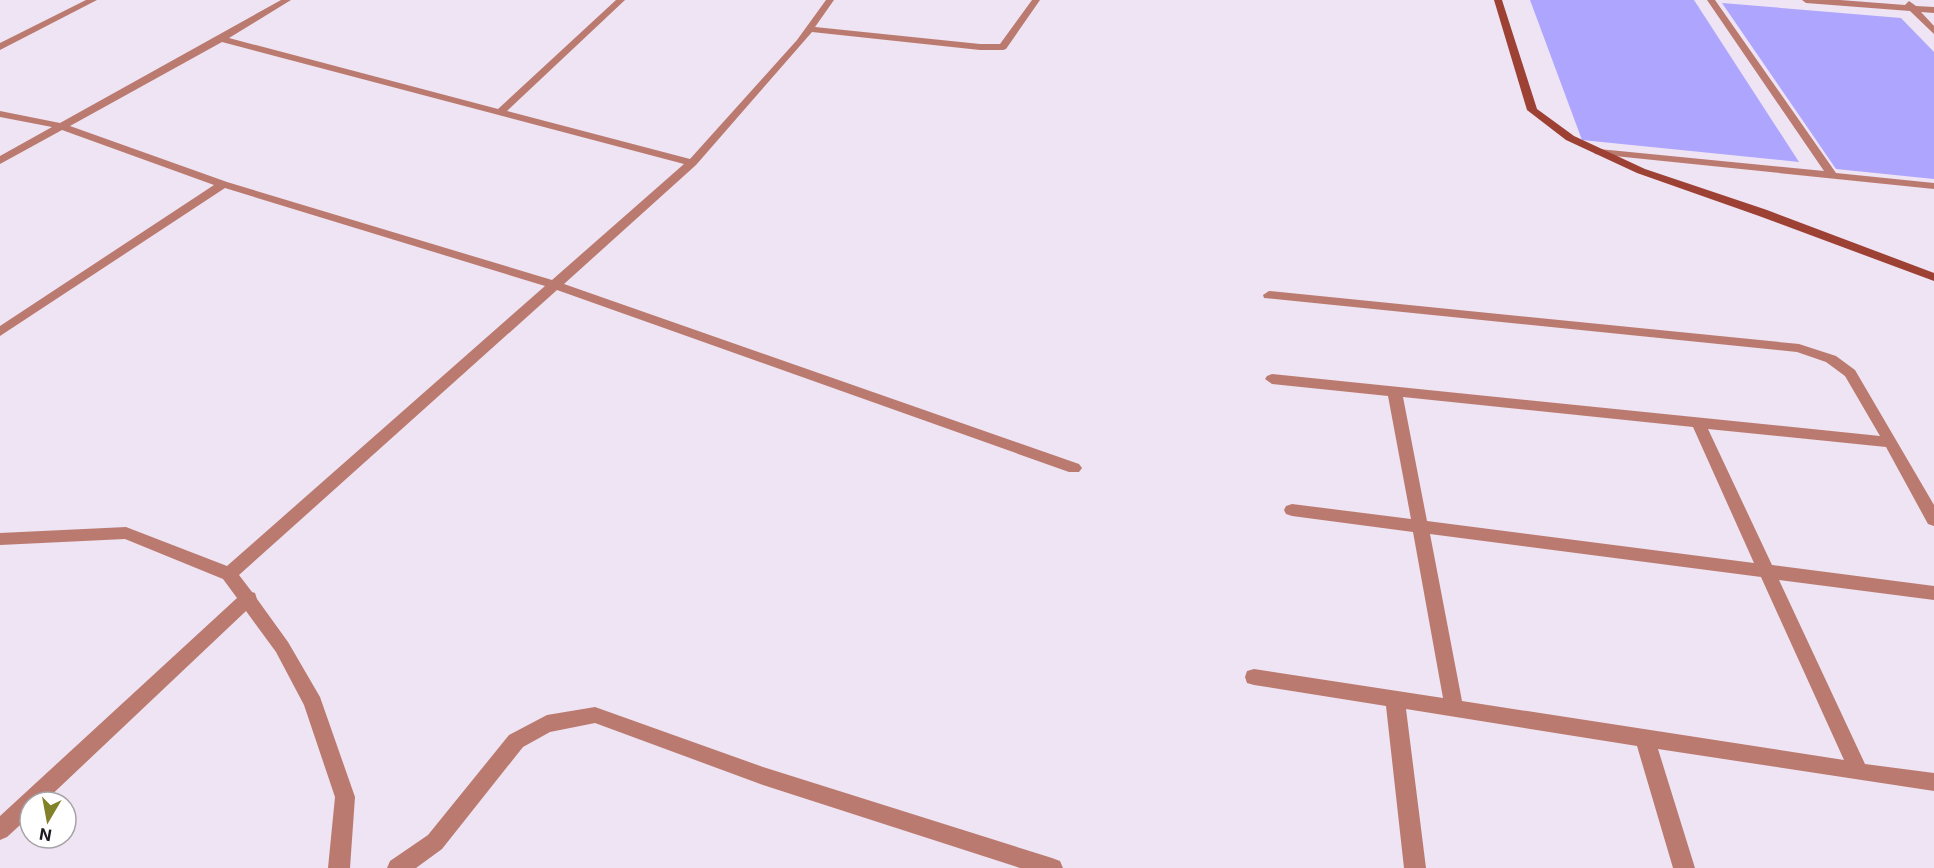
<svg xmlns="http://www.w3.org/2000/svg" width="1934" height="868" font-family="Inter,sans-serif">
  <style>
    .building { fill: #aea5fe }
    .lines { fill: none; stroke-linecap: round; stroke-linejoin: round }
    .street { fill: #bb7a6f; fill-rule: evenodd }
    .secondary { fill: #9e4135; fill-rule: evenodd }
  </style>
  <rect width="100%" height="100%" fill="#eee4f3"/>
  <g class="building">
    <polygon points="1530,0 1694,0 1799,162 1582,140"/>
    <polygon points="1722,3 1901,18 1934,52 1934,179 1836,169"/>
  </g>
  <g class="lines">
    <g class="street">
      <polygon points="86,0 97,0 0,50 0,43"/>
      <path d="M 281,0 L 291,0 L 229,38 L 498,109 L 616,0 L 625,0 L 507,111 L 690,159 L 797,40 L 826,0 L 834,0 L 815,27 L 980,44 L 1000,44 L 1032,0 L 1040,0 L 1006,49 L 1003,50 L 980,50 L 812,32 L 696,165 L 564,284 L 1079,464 L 1082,468 L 1079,472 L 1069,472 L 557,290 L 239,575 L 252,592 L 255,593 L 257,599 L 288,642 L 320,697 L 355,797 L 350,868 L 328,868 L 335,797 L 304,705 L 276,652 L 246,611 L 44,802 L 30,802 L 30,816 L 7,837 L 0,840 L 0,816 L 237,598 L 223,579 L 125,539 L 0,545 L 0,533 L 126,527 L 227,566 L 545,286 L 225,188 L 0,336 L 0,326 L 214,185 L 62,130 L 0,164 L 0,156 L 52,127 L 0,117 L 0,111 L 60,123 ZM 222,42 L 684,164 L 552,280 L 227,182 L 70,126 Z"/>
      <polygon points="1707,0 1715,0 1836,173 1934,183 1934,189 1595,154 1594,152 1599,149 1824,171"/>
      <polygon points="1802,0 1840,0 1905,5 1909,1 1916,6 1934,7 1934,13 1921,12 1934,26 1934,34 1910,11 1806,3"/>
      <path d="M 1269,291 L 1799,344 L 1836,356 L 1855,370 L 1934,505 L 1934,526 L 1928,524 L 1886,447 L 1708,429 L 1772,565 L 1934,586 L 1934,600 L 1779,580 L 1865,764 L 1934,773 L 1934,791 L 1658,749 L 1695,868 L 1673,868 L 1637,746 L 1406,709 L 1426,868 L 1404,868 L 1386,706 L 1254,685 L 1247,683 L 1245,677 L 1247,671 L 1254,669 L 1443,698 L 1413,532 L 1292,516 L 1286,514 L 1284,510 L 1286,506 L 1292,504 L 1411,519 L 1388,396 L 1272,384 L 1265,379 L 1267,376 L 1272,374 L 1880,436 L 1845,376 L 1826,362 L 1797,352 L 1264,298 L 1263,295 ZM 1403,397 L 1693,427 L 1754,563 L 1427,521 ZM 1430,534 L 1761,577 L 1844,760 L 1462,701 Z"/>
      <polygon points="595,707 763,767 1052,858 1060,861 1063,868 1020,868 763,785 595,723 550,732 523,747 442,849 416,868 387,868 390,861 428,835 509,735 547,715"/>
    </g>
    <polygon class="secondary" points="1494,0 1502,0 1537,109 1574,136 1645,169 1767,210 1934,273 1934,281 1759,216 1637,173 1566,140 1527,110"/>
  </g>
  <g transform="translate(48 820) rotate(190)"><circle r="28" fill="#ffffff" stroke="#a5a3a6" stroke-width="1.5"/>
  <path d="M0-4.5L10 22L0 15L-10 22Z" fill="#828028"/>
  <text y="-9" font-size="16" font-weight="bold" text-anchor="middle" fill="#1e1a20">N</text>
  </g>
</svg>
